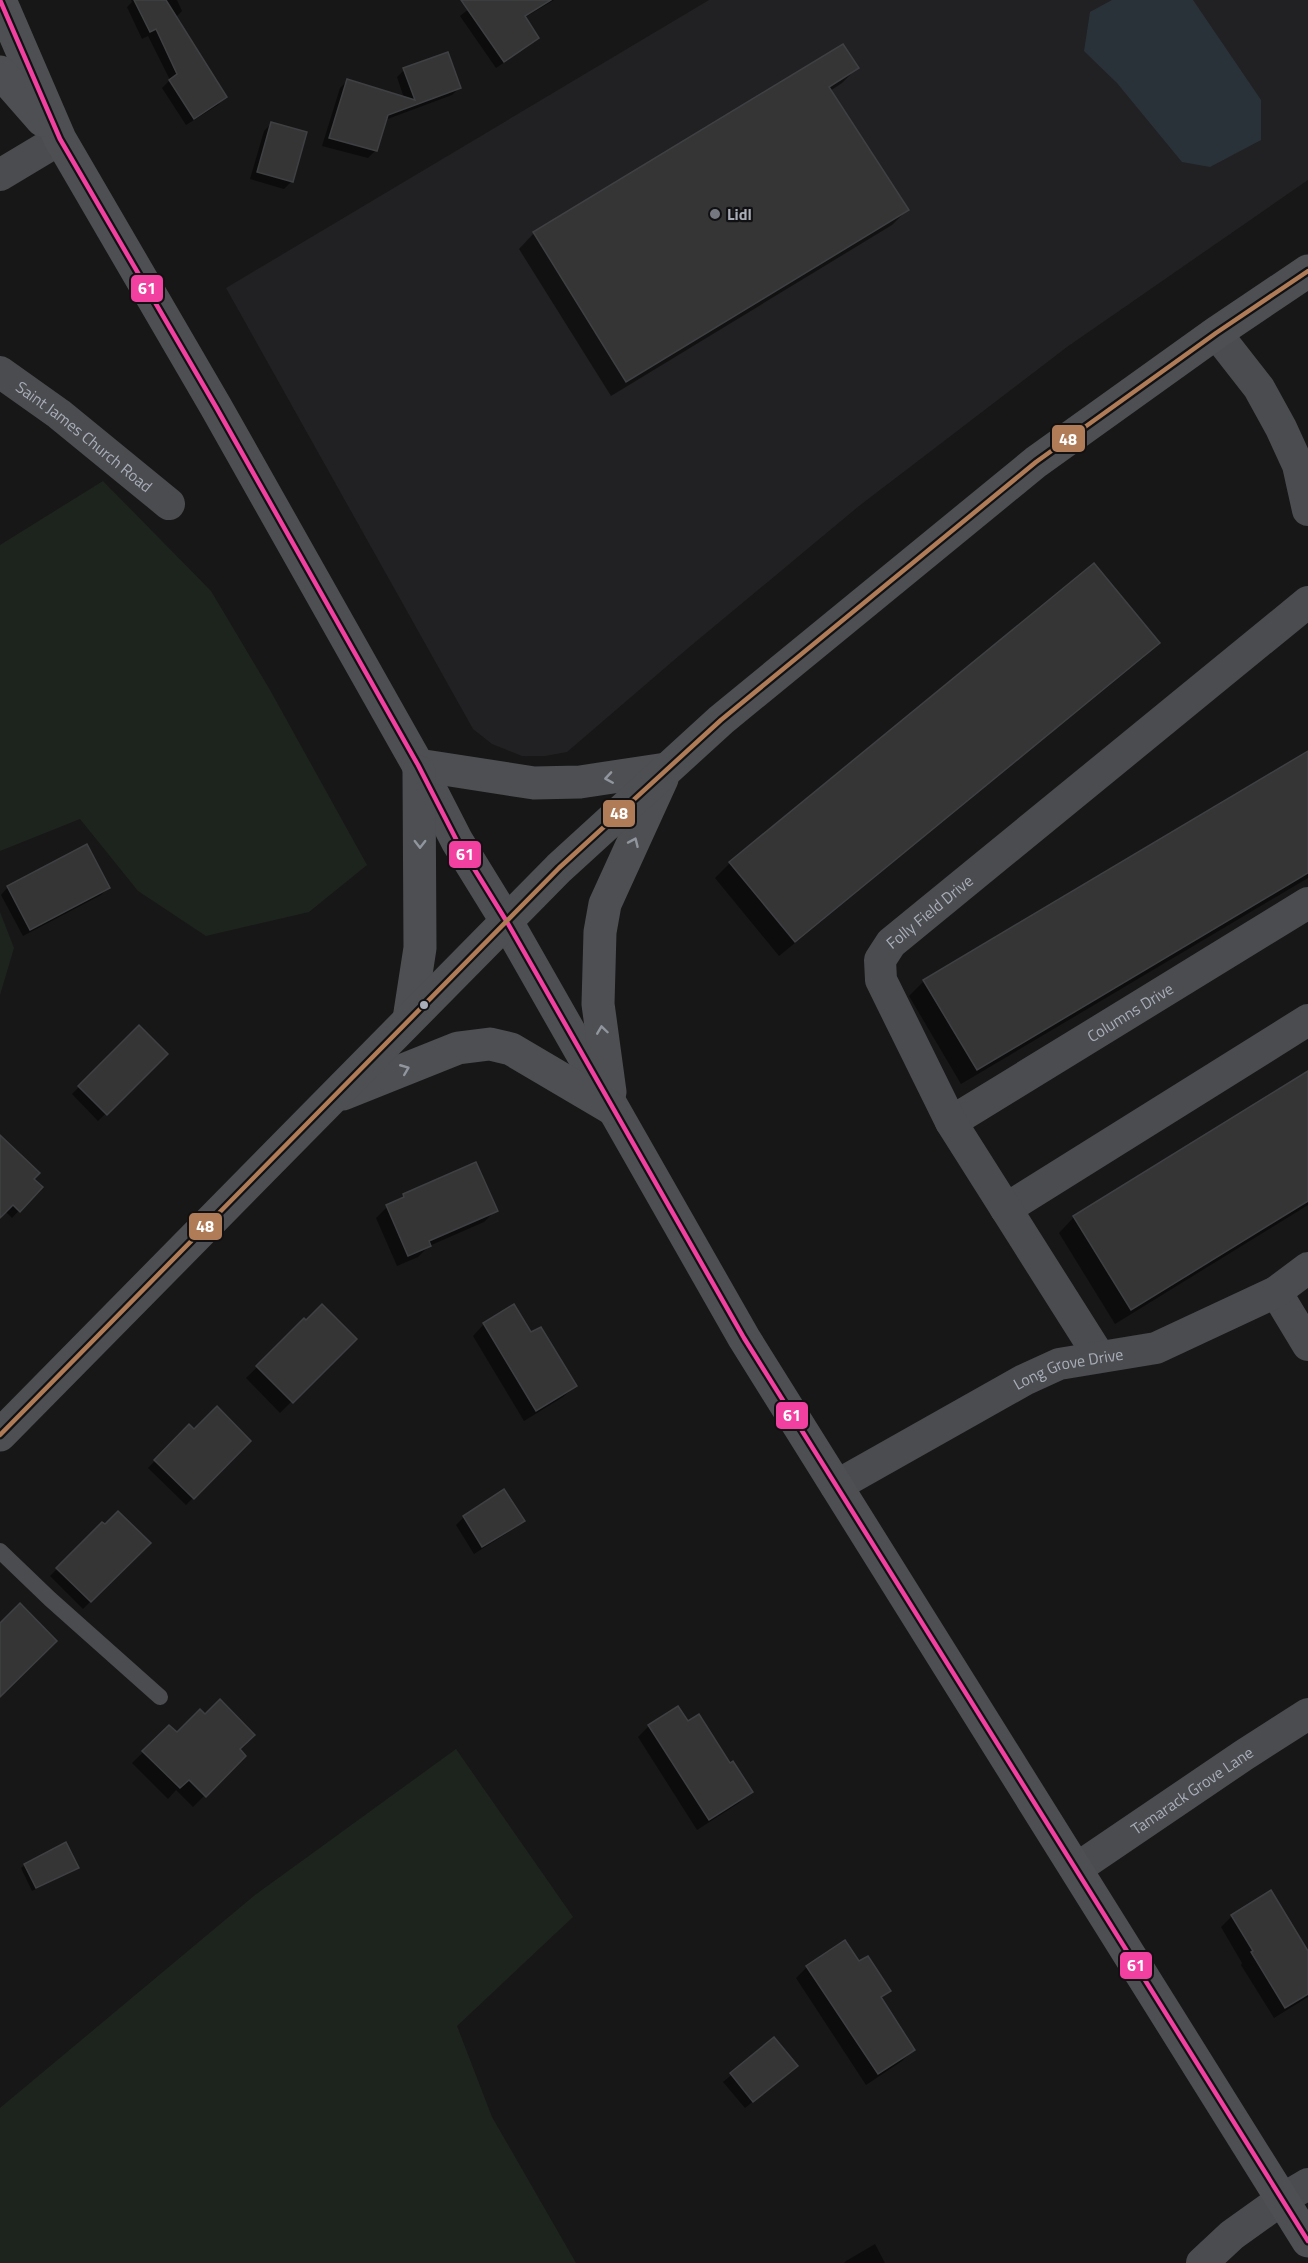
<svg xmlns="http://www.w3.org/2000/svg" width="1308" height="2263" font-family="'Titillium Web',sans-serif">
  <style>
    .built { fill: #212123 }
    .green { fill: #1d241e }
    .water { fill: #2a3239 }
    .shadow { fill: #0007 }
    .building { fill: #353536; stroke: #3f4043; stroke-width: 1.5 }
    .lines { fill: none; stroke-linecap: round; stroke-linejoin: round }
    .service { stroke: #4b4c50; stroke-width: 16 }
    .minor { stroke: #4b4c50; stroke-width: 32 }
    .primary { stroke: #4d4f52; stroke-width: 33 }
    .bus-1-casing { stroke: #111113; stroke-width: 9 }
    .bus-2-casing { stroke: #111113; stroke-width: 9 }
    .bus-1 { stroke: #f240a1; stroke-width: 4.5 }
    .bus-2 { stroke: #b07c57; stroke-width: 4.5 }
    .oneway { stroke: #91969e }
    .poi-dot { fill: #757880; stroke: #111113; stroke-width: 2 }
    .bus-dot { fill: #a8adb8; stroke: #111113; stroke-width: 2 }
    .labels { text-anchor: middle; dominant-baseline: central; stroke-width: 4.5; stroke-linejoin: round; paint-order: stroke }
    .poi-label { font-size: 16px; font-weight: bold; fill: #a8adb8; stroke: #111113; text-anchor: start }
    .street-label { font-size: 16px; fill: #a8adb8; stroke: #111113 }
    .line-badge { stroke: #111113; stroke-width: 2 }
    .badge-label { font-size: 16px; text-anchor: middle; font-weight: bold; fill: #fff }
  </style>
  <rect width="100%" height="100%" fill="#171717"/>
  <polygon class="built" points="709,0 1308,0 1308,180 1067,347 859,506 687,649 567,752 545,756 522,756 492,744 473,729 226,288"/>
  <g class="green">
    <polygon points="103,481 211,591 270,690 367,865 309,912 206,936 138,891 80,819 0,851 0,545"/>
    <polygon points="0,912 14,948 0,995"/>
    <polygon points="456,1749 573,1917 457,2026 492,2117 576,2263 0,2263 0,2108 255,1895"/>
  </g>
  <polygon class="water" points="1112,0 1193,0 1261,100 1261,140 1210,167 1182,162 1117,83 1084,51 1090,12"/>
  <g class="shadow">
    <polygon points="131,0 177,0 182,11 175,18 225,97 218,105 186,125 162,88 170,80 148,36 142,39 127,7 132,2"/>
    <polygon points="480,0 554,0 524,18 537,38 530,45 496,68 460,16"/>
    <polygon points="857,68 842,83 830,91 907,210 892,225 611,396 519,249 534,233"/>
    <polygon points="404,70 460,87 452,95 385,120 375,151 368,158 322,146 340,88 348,80 404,98 397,77"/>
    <polygon points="272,123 306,133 291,182 284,189 250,179 264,131"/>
    <polygon points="1158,643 1143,658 779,956 715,878 730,863"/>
    <polygon points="1308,752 1308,878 961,1084 909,996 924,981"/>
    <polygon points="8,887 108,888 101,895 23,936 1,895"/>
    <polygon points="139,1027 166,1054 98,1121 72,1094"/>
    <polygon points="1308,1073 1308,1205 1115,1324 1059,1233 1074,1217"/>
    <polygon points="0,1157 32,1179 41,1187 12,1218 5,1211 0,1216"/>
    <polygon points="404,1196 496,1210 484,1222 429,1246 418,1257 397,1266 376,1218 387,1207 397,1202"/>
    <polygon points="304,1321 354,1339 280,1413 246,1378"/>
    <polygon points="484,1324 531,1334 575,1386 563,1397 524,1421 473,1336"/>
    <polygon points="189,1426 194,1431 249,1441 186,1505 148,1468"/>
    <polygon points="504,1491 523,1521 515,1528 474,1554 456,1525 464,1517"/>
    <polygon points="102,1524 149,1543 83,1609 50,1576"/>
    <polygon points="687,1723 729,1765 751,1791 739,1803 697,1830 638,1737 649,1726"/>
    <polygon points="169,1727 177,1734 238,1749 244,1756 193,1807 176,1790 168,1799 132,1763"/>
    <polygon points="25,1865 78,1868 32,1891 21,1868"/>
    <polygon points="1232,1916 1308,1953 1308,1997 1274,2018 1241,1965 1242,1963 1221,1927"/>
    <polygon points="859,1963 889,1991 880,1999 913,2050 902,2061 866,2085 796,1978 807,1967"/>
    <polygon points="774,2039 788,2073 745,2108 723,2082"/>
    <polygon points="875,2244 885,2263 844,2263 846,2261"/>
  </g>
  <g class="building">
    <polygon points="134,0 166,0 227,97 194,119 169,80 177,74 156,29 150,32"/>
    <polygon points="461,0 551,0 525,16 539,38 504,62"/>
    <polygon points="843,44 859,68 829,87 909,210 626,382 533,232"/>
    <polygon points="448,52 461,88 388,115 377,151 329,138 347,79 415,100 403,68"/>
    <polygon points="271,122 307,132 293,182 257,172"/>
    <polygon points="1094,563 1160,643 795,942 729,862"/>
    <polygon points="1308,751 1308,873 977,1070 923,980"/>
    <polygon points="87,844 110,888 30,930 7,886"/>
    <polygon points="139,1025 168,1054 107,1115 78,1086"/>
    <polygon points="1308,1071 1308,1201 1131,1310 1073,1216"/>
    <polygon points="0,1135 40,1173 34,1179 43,1187 20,1212 13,1205 0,1218"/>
    <polygon points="476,1162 498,1211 429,1241 431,1246 408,1256 386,1205 404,1197 403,1194"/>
    <polygon points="322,1304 357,1339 293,1403 256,1366 304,1318 306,1320"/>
    <polygon points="514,1304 531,1332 541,1327 577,1386 536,1411 483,1323"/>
    <polygon points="217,1406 251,1441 194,1499 154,1460 189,1424 194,1429"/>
    <polygon points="504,1489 525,1521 482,1547 463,1516"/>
    <polygon points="118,1511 151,1543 91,1602 56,1568 102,1522 105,1524"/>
    <polygon points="20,1603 57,1641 0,1697 0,1623"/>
    <polygon points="220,1699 255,1735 240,1749 246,1756 206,1797 189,1780 180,1788 142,1751 169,1725 177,1732 200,1709 205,1714"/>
    <polygon points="678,1706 688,1721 699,1714 730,1763 733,1761 753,1792 709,1820 648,1725"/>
    <polygon points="66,1842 79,1868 36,1888 24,1864"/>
    <polygon points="1271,1890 1308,1951 1308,1994 1285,2008 1251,1952 1253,1951 1231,1915"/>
    <polygon points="845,1940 859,1961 868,1956 891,1991 881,1997 915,2050 878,2074 806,1966"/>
    <polygon points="774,2037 798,2066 753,2102 730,2073"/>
  </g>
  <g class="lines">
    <polyline class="service" points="0,1551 50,1599 160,1697"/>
    <g class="minor">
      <polyline points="0,175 60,139"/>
      <polyline points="1216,333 1259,388 1281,428 1298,465 1308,510"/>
      <path id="s1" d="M 0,372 L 59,414 L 169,504"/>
      <path id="s2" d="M 951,1122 L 1308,903"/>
      <polyline points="1006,1209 1308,1020"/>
      <polyline points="1276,1292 1308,1345"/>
      <path id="s3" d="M 1099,1356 L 951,1122 L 881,980 L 880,960 L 891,943 L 1308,602"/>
      <path id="s4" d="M 836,1486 L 1024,1380 L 1059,1364 L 1156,1348 L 1276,1292 L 1308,1268"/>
      <path id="s5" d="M 1076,1869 L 1244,1755 L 1308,1714"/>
      <polyline points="1202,2263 1232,2235 1281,2200 1308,2184"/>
    </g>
    <g class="primary">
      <polyline points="0,0 60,139 216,407 418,765 457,841 507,922 744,1338 1308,2241"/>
      <polyline points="0,72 42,120"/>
      <polyline points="418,765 534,783 580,782 666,769"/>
      <polyline points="409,1019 420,948 419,772"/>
      <polyline points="610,1092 598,1004 600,932 605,904 662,779"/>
      <polyline points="343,1094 458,1048 490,1044 511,1049 611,1108"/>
      <polyline points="0,1435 559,868 721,720 1036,462 1216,333 1308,271"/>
    </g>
    <defs>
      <polyline id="bus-1" points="0,0 60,139 216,407 418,765 457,841 507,922 744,1338 1308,2241"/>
      <polyline id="bus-2" points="0,1435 559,868 721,720 1036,462 1216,333 1308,271"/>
    </defs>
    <use href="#bus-1" class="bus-1-casing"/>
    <use href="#bus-2" class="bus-2-casing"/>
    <use href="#bus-1" class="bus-1"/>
    <use href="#bus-2" class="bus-2"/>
  </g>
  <defs><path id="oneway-chevron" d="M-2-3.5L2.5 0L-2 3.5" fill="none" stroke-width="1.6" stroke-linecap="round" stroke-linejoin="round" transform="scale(1.5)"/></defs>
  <g class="oneway">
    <use href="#oneway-chevron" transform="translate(609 778) rotate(171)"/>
    <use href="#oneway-chevron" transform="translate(634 842) rotate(-66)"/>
    <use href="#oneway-chevron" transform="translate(420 844) rotate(90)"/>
    <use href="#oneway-chevron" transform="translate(602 1030) rotate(-98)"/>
    <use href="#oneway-chevron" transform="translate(405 1069) rotate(-22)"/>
  </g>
  <circle class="poi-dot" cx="715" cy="214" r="6"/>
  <circle class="bus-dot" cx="424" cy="1005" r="5"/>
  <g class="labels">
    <g class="poi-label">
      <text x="727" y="214">Lidl</text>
    </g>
    <g class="street-label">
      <text stroke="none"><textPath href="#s1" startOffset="106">Saint James Church Road</textPath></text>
      <text stroke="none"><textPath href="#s3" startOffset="525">Folly Field Drive</textPath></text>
      <text stroke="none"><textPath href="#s2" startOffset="210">Columns Drive</textPath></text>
      <text stroke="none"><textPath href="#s4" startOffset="262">Long Grove Drive</textPath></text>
      <text stroke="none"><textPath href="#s5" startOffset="140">Tamarack Grove Lane</textPath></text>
    </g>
  </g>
  <g class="line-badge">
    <rect x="130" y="274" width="34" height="29" rx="6" fill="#f240a1"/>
    <rect x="1051" y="424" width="35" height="29" rx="6" fill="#b07c57"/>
    <rect x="602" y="799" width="34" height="29" rx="6" fill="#b07c57"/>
    <rect x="448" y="840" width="34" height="29" rx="6" fill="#f240a1"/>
    <rect x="188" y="1212" width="35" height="29" rx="6" fill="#b07c57"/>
    <rect x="775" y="1401" width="34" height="29" rx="6" fill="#f240a1"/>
    <rect x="1119" y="1951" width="34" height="29" rx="6" fill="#f240a1"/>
  </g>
  <g class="badge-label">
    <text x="147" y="294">61</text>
    <text x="1068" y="445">48</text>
    <text x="619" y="819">48</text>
    <text x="465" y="860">61</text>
    <text x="205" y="1232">48</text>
    <text x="792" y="1421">61</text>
    <text x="1136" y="1971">61</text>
  </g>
</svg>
